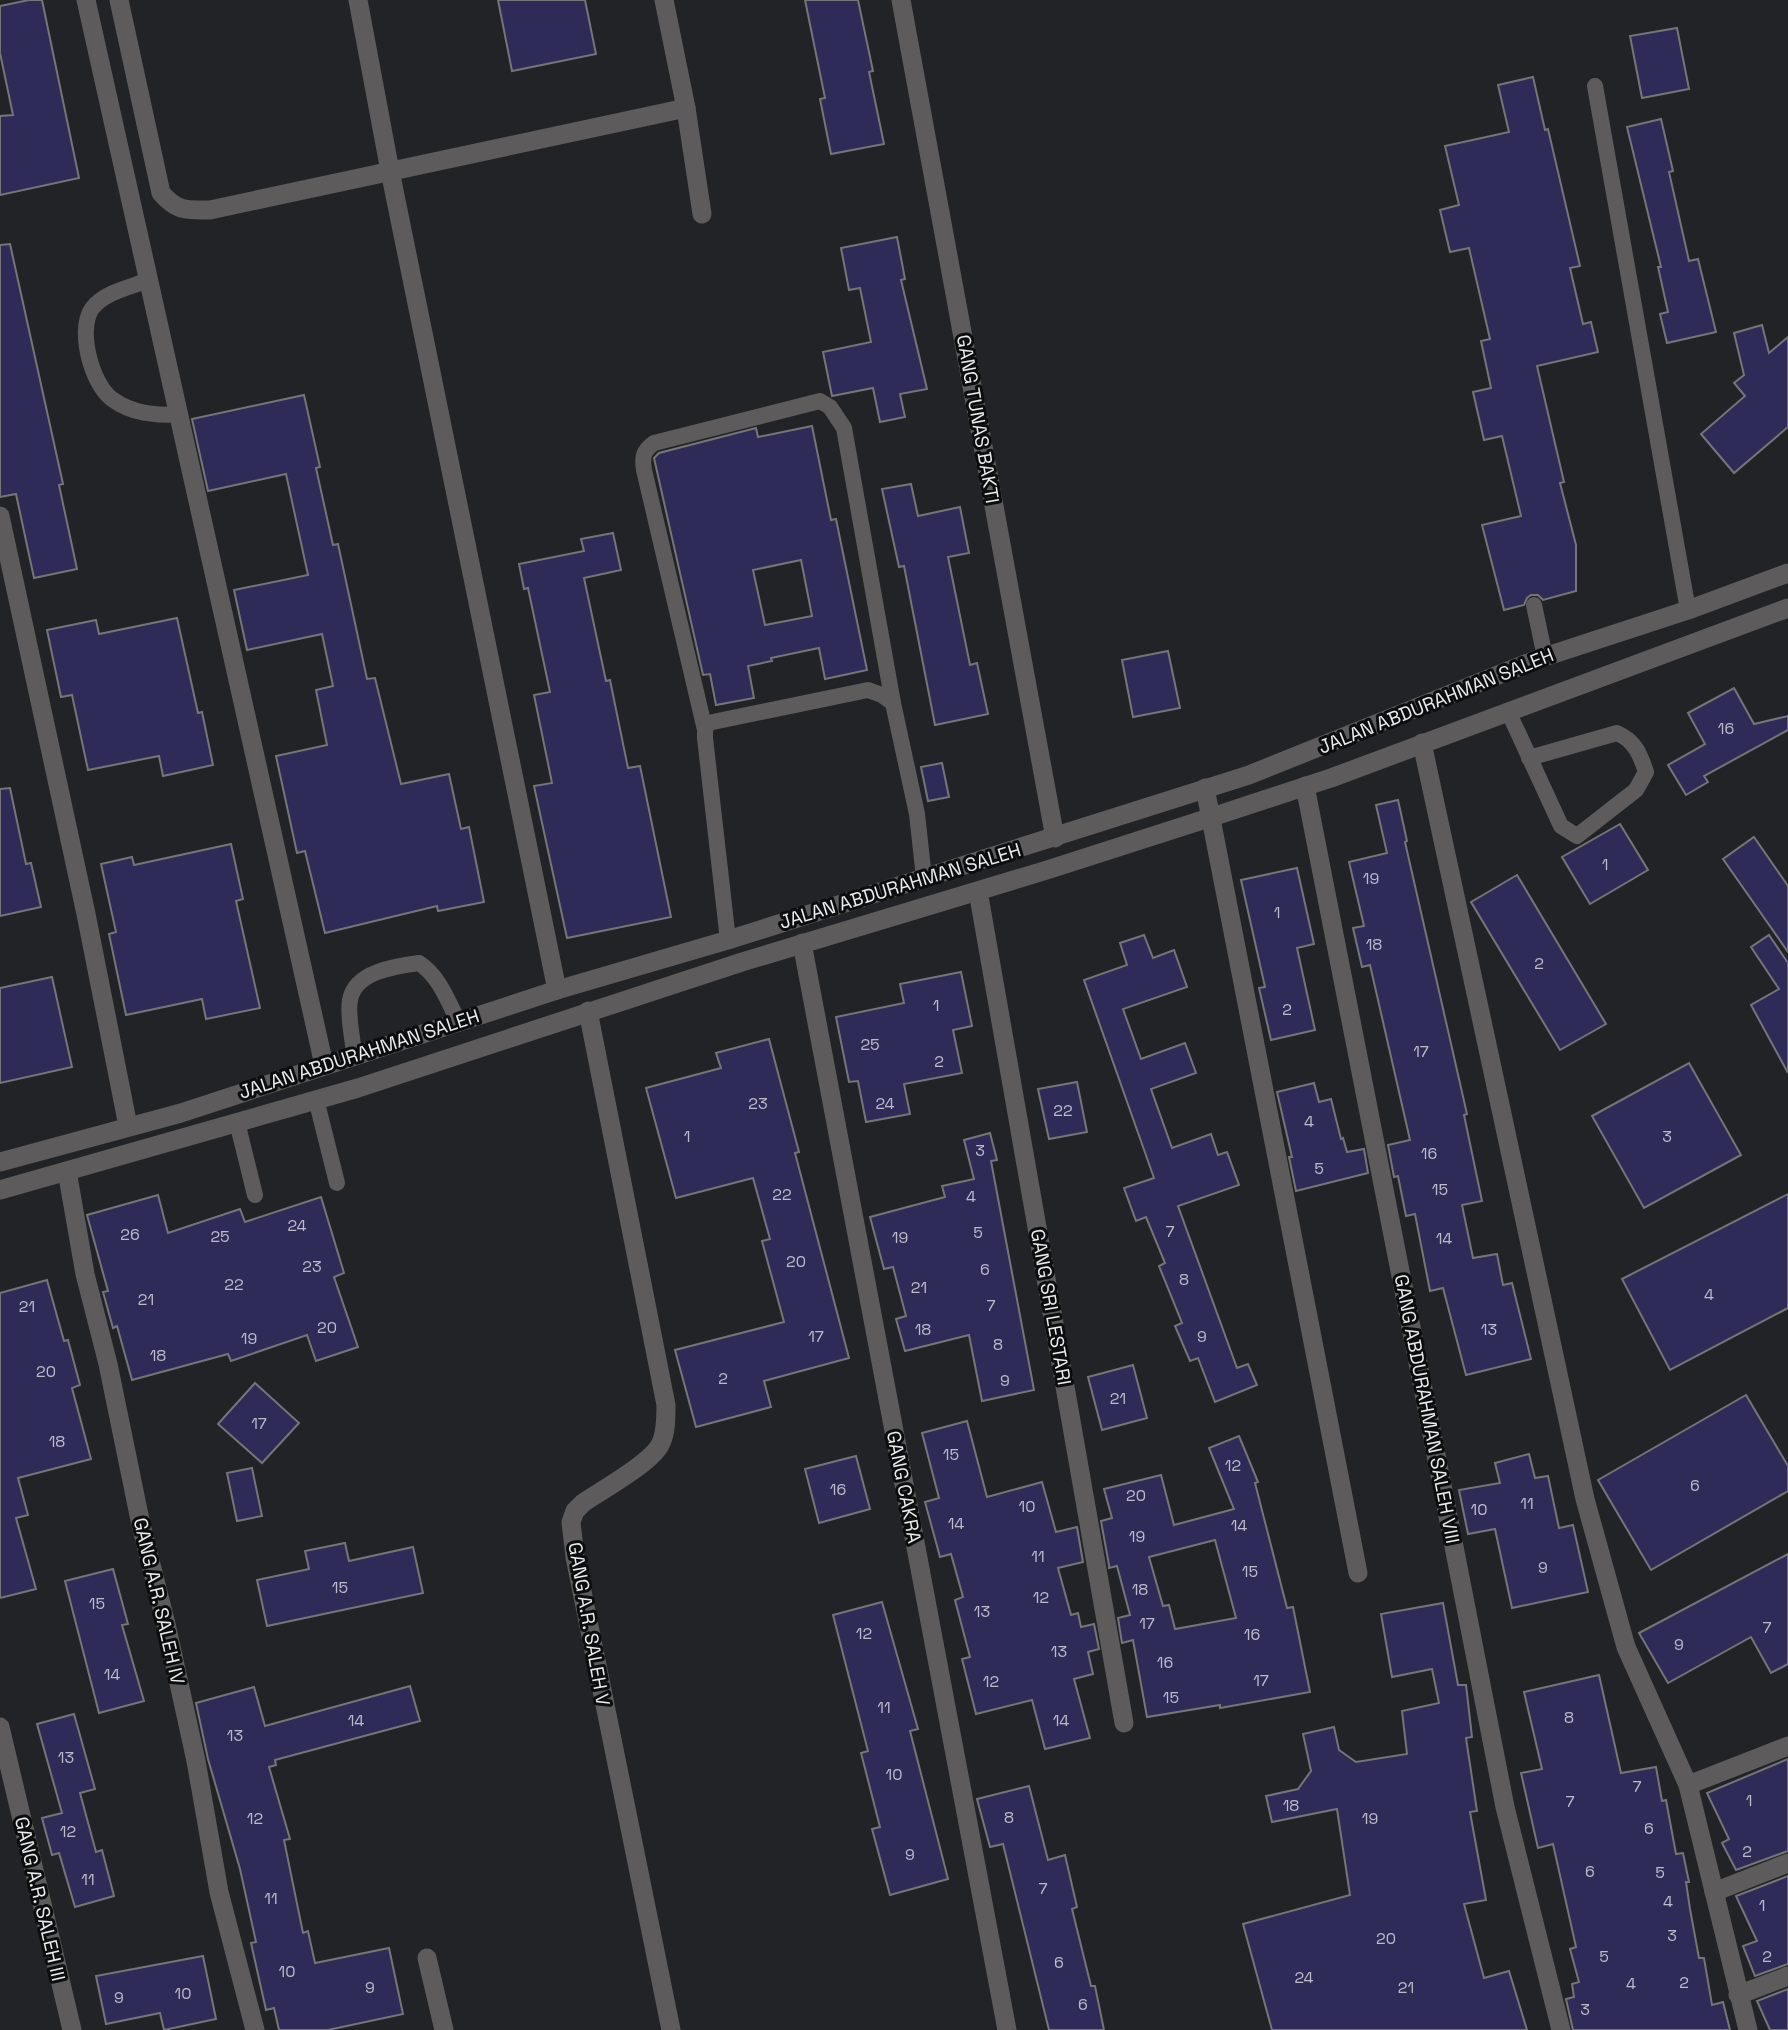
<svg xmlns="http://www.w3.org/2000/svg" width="1788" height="2030" font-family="'Space Grotesk',sans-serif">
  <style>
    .building { fill: #2e2b59; stroke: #757578; stroke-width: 2; fill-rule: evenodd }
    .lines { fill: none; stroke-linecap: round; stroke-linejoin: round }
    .service { stroke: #5d5b5b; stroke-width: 16 }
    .minor { stroke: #5d5b5b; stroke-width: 19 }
    .tertiary { stroke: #5d5b5b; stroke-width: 19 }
    .labels { text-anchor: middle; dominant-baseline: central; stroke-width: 6; stroke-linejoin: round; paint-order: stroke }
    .number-label { font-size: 16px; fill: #bcbcc8 }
    .street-label { font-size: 19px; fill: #ebeced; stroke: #0c0d0e }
  </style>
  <rect width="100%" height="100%" fill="#222326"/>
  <g class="building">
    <polygon points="29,0 42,0 79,178 0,195 0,116 13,115 0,53 0,6"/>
    <polygon points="498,0 585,0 596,54 512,71"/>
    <polygon points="805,0 858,0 873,71 869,72 884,144 831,154 820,99 825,98"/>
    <polygon points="1677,28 1689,89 1642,98 1630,36"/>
    <polygon points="1533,77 1545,130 1548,129 1580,266 1570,268 1583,324 1591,322 1598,352 1537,366 1564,482 1560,483 1576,545 1576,591 1543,600 1538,595 1531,595 1527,598 1524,605 1504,610 1482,525 1521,516 1502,436 1484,440 1473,392 1491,388 1481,341 1490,339 1469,248 1450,252 1440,210 1459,205 1445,146 1509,132 1498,85"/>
    <polygon points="1661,119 1673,171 1669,172 1689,261 1698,259 1716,332 1667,343 1660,314 1668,312 1658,267 1661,267 1627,127"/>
    <polygon points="897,237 905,279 901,280 927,389 900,394 905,417 880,422 873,388 832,396 823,352 871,342 860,288 849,290 841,248"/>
    <polygon points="10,244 63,484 59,485 77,569 34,578 16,494 0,497 0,245"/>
    <polygon points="1762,325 1769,353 1788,337 1788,427 1734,473 1701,434 1745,396 1734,383 1744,375 1734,333"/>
    <polygon points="304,395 320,467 316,468 333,545 338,544 367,679 375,678 401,784 449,774 461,829 469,827 484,902 438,911 437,906 325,933 305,851 297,853 276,756 327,745 316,690 333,686 322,634 247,650 234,590 308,575 286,474 208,491 192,419"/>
    <path d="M 812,426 L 831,520 L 836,519 L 867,670 L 825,679 L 819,648 L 771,658 L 772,661 L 748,666 L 754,698 L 716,705 L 710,674 L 703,675 L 654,458 L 659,453 L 756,428 L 758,437 ZM 801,560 L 812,616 L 765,625 L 753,570 Z"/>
    <polygon points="911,484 918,516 960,507 969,553 948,557 970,665 977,663 988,714 935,725 904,566 899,567 882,489"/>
    <polygon points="613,533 621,570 584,578 606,681 610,680 628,768 640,766 671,917 567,938 534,786 552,783 534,695 550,692 528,588 524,589 519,564 584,551 581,539"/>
    <polygon points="177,618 198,713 202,712 213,765 163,776 159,756 88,770 72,695 61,697 47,630 96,620 99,634"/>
    <polygon points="1168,651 1180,708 1133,717 1122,660"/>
    <polygon points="1734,688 1754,724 1788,716 1788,730 1704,776 1708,782 1686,795 1668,765 1705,744 1688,713"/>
    <polygon points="942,763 949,797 928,801 921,767"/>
    <polygon points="10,788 26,864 31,863 41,907 0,916 0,789"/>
    <polygon points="1398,800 1407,841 1405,842 1467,1114 1464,1115 1482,1201 1462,1205 1473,1258 1497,1254 1503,1285 1512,1283 1531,1359 1466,1375 1443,1288 1430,1291 1415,1214 1406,1216 1398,1176 1394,1177 1388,1145 1410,1140 1370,965 1362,967 1353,928 1364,926 1349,862 1387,853 1376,805"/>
    <polygon points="1620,824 1648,870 1590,904 1562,857"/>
    <polygon points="1754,837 1788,886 1788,952 1723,859"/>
    <polygon points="231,844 243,899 236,901 260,1008 206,1019 202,999 126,1015 109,934 116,932 101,864 132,857 134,865"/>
    <polygon points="1297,868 1314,944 1297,948 1315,1030 1271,1040 1259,988 1265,987 1241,880"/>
    <polygon points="1517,875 1606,1024 1560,1050 1471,902"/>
    <polygon points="1144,935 1153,958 1174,950 1187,987 1123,1009 1141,1059 1185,1043 1196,1073 1151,1089 1172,1148 1211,1134 1218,1155 1227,1152 1239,1185 1178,1206 1237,1368 1248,1364 1257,1385 1215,1402 1198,1358 1190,1361 1175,1326 1182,1323 1159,1266 1165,1263 1146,1217 1136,1221 1124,1188 1154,1178 1084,980 1127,965 1120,943"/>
    <polygon points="1769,935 1788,963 1788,1073 1751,1005 1779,989 1751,947"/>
    <polygon points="961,972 972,1026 953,1030 962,1073 904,1084 910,1114 866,1122 858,1081 849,1082 836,1017 904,1003 900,984"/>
    <polygon points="52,977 72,1067 0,1083 0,988"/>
    <polygon points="769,1039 799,1152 795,1153 849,1358 764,1381 771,1407 696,1427 675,1350 784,1322 762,1241 770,1239 753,1178 676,1198 646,1088 721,1068 716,1053"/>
    <polygon points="1689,1063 1741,1155 1644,1208 1592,1116"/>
    <polygon points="1077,1082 1087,1132 1049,1139 1038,1089"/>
    <polygon points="1314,1083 1319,1102 1331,1099 1341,1139 1343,1138 1347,1152 1364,1149 1368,1173 1296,1191 1289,1157 1292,1157 1277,1092"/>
    <polygon points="990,1133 997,1160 991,1161 1034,1390 982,1401 969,1335 905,1351 896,1319 906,1316 893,1267 884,1269 870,1217 945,1197 942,1186 974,1179 964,1140"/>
    <polygon points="1788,1194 1788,1308 1670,1370 1622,1279"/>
    <polygon points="158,1195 168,1233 240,1209 245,1222 321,1197 344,1273 334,1277 358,1347 316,1361 307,1335 231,1361 228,1354 132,1380 117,1326 113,1328 103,1292 108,1291 87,1215"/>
    <polygon points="47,1280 64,1341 68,1340 80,1385 72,1388 91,1459 18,1478 28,1515 16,1518 36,1589 0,1598 0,1293"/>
    <polygon points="1133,1365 1147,1418 1102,1430 1088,1377"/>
    <polygon points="255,1383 299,1423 262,1463 218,1424"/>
    <polygon points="1746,1395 1788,1466 1788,1491 1651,1570 1598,1480"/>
    <polygon points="967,1421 987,1497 1042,1482 1056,1532 1077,1527 1083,1562 1058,1568 1071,1615 1078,1613 1081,1627 1094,1624 1099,1649 1088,1652 1093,1674 1074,1679 1090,1738 1045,1749 1032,1700 976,1714 962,1659 970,1657 955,1600 963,1597 951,1554 940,1557 925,1502 939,1498 922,1433"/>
    <path d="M 1239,1436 L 1258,1482 L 1255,1483 L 1287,1608 L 1293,1607 L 1310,1692 L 1220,1708 L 1220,1705 L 1147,1717 L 1133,1640 L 1122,1643 L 1118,1618 L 1130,1615 L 1117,1566 L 1109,1568 L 1109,1565 L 1101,1521 L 1112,1518 L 1104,1489 L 1161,1475 L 1174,1525 L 1234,1509 L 1209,1448 ZM 1215,1540 L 1236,1618 L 1175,1629 L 1169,1605 L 1163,1606 L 1149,1557 Z"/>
    <polygon points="1529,1454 1535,1478 1548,1476 1559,1528 1573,1525 1588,1592 1512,1608 1495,1529 1468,1534 1459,1490 1500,1483 1495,1463"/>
    <polygon points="856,1456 870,1509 819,1523 805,1469"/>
    <polygon points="252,1468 262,1516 237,1521 227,1473"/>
    <polygon points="345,1543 349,1561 413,1547 423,1593 267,1626 257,1580 309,1569 305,1551"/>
    <polygon points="1788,1554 1788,1664 1771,1673 1751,1637 1668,1683 1639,1633"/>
    <polygon points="113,1569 128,1624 122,1625 144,1701 99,1713 65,1581"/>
    <polygon points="882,1602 918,1729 910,1731 948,1879 890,1895 872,1829 880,1827 861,1753 868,1751 833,1615"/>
    <polygon points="1443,1603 1458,1685 1466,1685 1472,1737 1466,1738 1477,1811 1470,1812 1486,1900 1464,1904 1484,1978 1509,1971 1527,2030 1272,2030 1243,1924 1350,1895 1337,1809 1272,1822 1266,1796 1298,1789 1311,1771 1303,1734 1334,1727 1339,1750 1356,1762 1407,1754 1402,1711 1439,1703 1432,1669 1392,1677 1381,1614"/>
    <polygon points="1599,1675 1621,1773 1656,1767 1662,1801 1666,1800 1676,1854 1683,1853 1689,1882 1686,1882 1690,1909 1699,1958 1704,1958 1712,2005 1723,2002 1730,2030 1573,2030 1566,1999 1574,1997 1572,1984 1579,1982 1570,1949 1576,1947 1553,1844 1538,1848 1521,1773 1542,1769 1524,1692"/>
    <polygon points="410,1686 420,1721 275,1760 276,1765 269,1767 290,1839 284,1840 303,1933 308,1931 315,1963 389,1948 403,2014 328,2030 279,2030 274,2008 266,2010 251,1943 256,1942 240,1869 208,1759 196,1703 254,1687 265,1726"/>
    <polygon points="74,1714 95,1789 80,1793 96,1852 102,1850 114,1896 75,1907 59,1853 52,1855 42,1818 62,1813 37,1724"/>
    <polygon points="1788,1759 1788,1851 1736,1870 1722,1843 1729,1839 1707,1793"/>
    <polygon points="1029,1786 1048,1860 1065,1855 1077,1907 1072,1909 1091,1986 1095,1986 1104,2030 1049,2030 1003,1844 990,1847 977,1799"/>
    <polygon points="1788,1876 1788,1964 1755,1976 1743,1946 1757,1941 1736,1896"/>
    <polygon points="203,1956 216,2019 164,2030 160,2013 106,2024 96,1976"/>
    <polygon points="1788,1989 1788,2030 1770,2030 1757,2001"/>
  </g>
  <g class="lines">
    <g class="service">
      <polyline points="1595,86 1688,610"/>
      <path d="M 149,280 C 131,287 109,291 95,305 C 75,324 91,384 112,399 C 132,414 155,415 179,415"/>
      <polyline points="1534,605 1545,657"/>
      <path d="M 1508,711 L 1561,826 L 1577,836 L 1636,790 L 1646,772 C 1640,754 1635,741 1617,733 L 1529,758"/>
      <path d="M 705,730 L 644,470 C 642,457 643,451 654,443 L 820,401 L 830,407 L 844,428 L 893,703"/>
      <polyline points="728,940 705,738 705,730 708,723 868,690 882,695 893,703 917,814 924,878"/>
      <path d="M 354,1055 C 353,1039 347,1014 350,1000 C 355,971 397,966 419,963 C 439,976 448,1001 458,1021"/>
      <polyline points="316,1099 337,1183"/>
      <polyline points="237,1122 255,1195"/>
    </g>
    <g class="minor">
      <polyline points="86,0 324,1065"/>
      <path d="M 119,0 L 161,193 C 178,212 186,210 210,210 L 686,108"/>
      <polyline points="358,0 390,171 557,990"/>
      <polyline points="664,0 686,108 702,214"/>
      <polyline points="901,0 1055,838"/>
      <polyline points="0,516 86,914 128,1126"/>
      <polyline points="1422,743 1585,1499 1626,1647 1688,1785 1748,2030"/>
      <polyline points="1305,786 1505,1807 1561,2030"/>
      <polyline points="1205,788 1358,1573"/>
      <polyline points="978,891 1124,1723"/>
      <polyline points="802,943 1007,2030"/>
      <path d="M 588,1011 L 666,1405 C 666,1418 666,1432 661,1443 C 653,1462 602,1490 583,1503 L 575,1511 L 571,1522 L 575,1557 L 671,2030"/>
      <polyline points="67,1171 85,1274 108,1364 141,1525 166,1624 196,1761 219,1892 255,2030"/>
      <polyline points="0,1727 72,2030"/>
      <polyline points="1688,1785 1788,1746"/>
      <polyline points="1714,1892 1788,1863"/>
      <polyline points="427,1958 444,2030"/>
      <polyline points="1738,1995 1788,1976"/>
    </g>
    <g class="tertiary">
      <polyline points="0,1162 181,1113 557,990 728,940 1249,775 1538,659 1688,610 1788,573"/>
      <polyline points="0,1190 358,1088 742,962 1047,870 1212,817 1331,778 1788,608"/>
    </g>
  </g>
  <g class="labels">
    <g class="number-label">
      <text x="1726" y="728">16</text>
      <text x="1605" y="864">1</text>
      <text x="1371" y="878">19</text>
      <text x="1277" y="912">1</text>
      <text x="1374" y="944">18</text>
      <text x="1539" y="963">2</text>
      <text x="936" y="1005">1</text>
      <text x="1287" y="1009">2</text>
      <text x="870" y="1044">25</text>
      <text x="1421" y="1051">17</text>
      <text x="939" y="1061">2</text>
      <text x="758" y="1103">23</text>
      <text x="885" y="1103">24</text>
      <text x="1063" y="1110">22</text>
      <text x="1309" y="1121">4</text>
      <text x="687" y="1136">1</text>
      <text x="1667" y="1136">3</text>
      <text x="980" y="1150">3</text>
      <text x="1429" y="1153">16</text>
      <text x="1319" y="1168">5</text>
      <text x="1440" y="1189">15</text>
      <text x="782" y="1194">22</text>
      <text x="971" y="1196">4</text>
      <text x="297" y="1225">24</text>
      <text x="1170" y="1231">7</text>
      <text x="978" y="1232">5</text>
      <text x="130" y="1234">26</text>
      <text x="220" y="1236">25</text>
      <text x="900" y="1237">19</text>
      <text x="1444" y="1238">14</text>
      <text x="796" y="1261">20</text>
      <text x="312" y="1266">23</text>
      <text x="985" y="1269">6</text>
      <text x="1184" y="1279">8</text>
      <text x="234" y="1284">22</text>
      <text x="919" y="1287">21</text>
      <text x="1709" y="1294">4</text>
      <text x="146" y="1299">21</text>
      <text x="991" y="1305">7</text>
      <text x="27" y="1306">21</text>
      <text x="327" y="1327">20</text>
      <text x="923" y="1329">18</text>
      <text x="1489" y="1329">13</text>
      <text x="816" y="1336">17</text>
      <text x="1202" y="1336">9</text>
      <text x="249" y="1338">19</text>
      <text x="998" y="1344">8</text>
      <text x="158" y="1355">18</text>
      <text x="46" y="1371">20</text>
      <text x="723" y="1378">2</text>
      <text x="1005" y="1380">9</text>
      <text x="1118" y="1398">21</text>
      <text x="259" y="1423">17</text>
      <text x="57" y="1441">18</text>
      <text x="951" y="1454">15</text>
      <text x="1233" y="1465">12</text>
      <text x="1695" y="1485">6</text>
      <text x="838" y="1489">16</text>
      <text x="1136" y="1495">20</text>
      <text x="1527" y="1503">11</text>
      <text x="1027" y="1506">10</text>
      <text x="1479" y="1509">10</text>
      <text x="956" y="1523">14</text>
      <text x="1239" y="1525">14</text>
      <text x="1137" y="1536">19</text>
      <text x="1038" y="1556">11</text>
      <text x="1543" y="1567">9</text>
      <text x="1250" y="1571">15</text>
      <text x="340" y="1587">15</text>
      <text x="1140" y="1589">18</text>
      <text x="1041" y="1597">12</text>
      <text x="97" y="1603">15</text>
      <text x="982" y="1611">13</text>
      <text x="1147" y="1623">17</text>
      <text x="1767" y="1627">7</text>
      <text x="864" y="1633">12</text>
      <text x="1252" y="1634">16</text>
      <text x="1679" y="1644">9</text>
      <text x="1059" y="1651">13</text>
      <text x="1165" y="1662">16</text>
      <text x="112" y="1674">14</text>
      <text x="1261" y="1680">17</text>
      <text x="991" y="1681">12</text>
      <text x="1171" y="1697">15</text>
      <text x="884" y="1707">11</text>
      <text x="1569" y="1717">8</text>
      <text x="356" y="1720">14</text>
      <text x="1061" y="1720">14</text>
      <text x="235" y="1735">13</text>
      <text x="66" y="1757">13</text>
      <text x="894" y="1774">10</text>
      <text x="1637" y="1786">7</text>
      <text x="1749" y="1800">1</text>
      <text x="1570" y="1801">7</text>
      <text x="1291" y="1805">18</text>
      <text x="1009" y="1817">8</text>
      <text x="255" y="1818">12</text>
      <text x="1370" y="1818">19</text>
      <text x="1649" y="1828">6</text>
      <text x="68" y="1831">12</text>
      <text x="1747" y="1851">2</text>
      <text x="910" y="1854">9</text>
      <text x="1590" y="1871">6</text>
      <text x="1660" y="1872">5</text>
      <text x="88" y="1879">11</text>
      <text x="1043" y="1888">7</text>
      <text x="271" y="1898">11</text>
      <text x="1668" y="1901">4</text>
      <text x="1762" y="1905">1</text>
      <text x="1672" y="1935">3</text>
      <text x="1386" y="1938">20</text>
      <text x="1604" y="1956">5</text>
      <text x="1767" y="1956">2</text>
      <text x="1059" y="1962">6</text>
      <text x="287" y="1971">10</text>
      <text x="1304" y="1977">24</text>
      <text x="1684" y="1982">2</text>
      <text x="1631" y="1983">4</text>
      <text x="370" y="1987">9</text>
      <text x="1406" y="1987">21</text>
      <text x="183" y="1993">10</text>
      <text x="119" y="1997">9</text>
      <text x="1083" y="2004">6</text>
      <text x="1585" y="2009">3</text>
    </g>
    <g class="street-label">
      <text transform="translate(978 419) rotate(80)">GANG TUNAS BAKTI</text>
      <text transform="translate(1436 701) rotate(-22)">JALAN ABDURAHMAN SALEH</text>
      <text transform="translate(900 886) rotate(-17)">JALAN ABDURAHMAN SALEH</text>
      <text transform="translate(359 1054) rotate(-18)">JALAN ABDURAHMAN SALEH</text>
      <text transform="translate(1051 1307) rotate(80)">GANG SRI LESTARI</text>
      <text transform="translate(1427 1409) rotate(79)">GANG ABDURAHMAN SALEH VIII</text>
      <text transform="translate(904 1487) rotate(79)">GANG CAKRA</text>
      <text transform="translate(159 1601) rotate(77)">GANG A.R. SALEH IV</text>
      <text transform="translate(589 1624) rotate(80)">GANG A.R. SALEH V</text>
      <text transform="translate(40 1899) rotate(77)">GANG A.R. SALEH III</text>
    </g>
  </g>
</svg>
